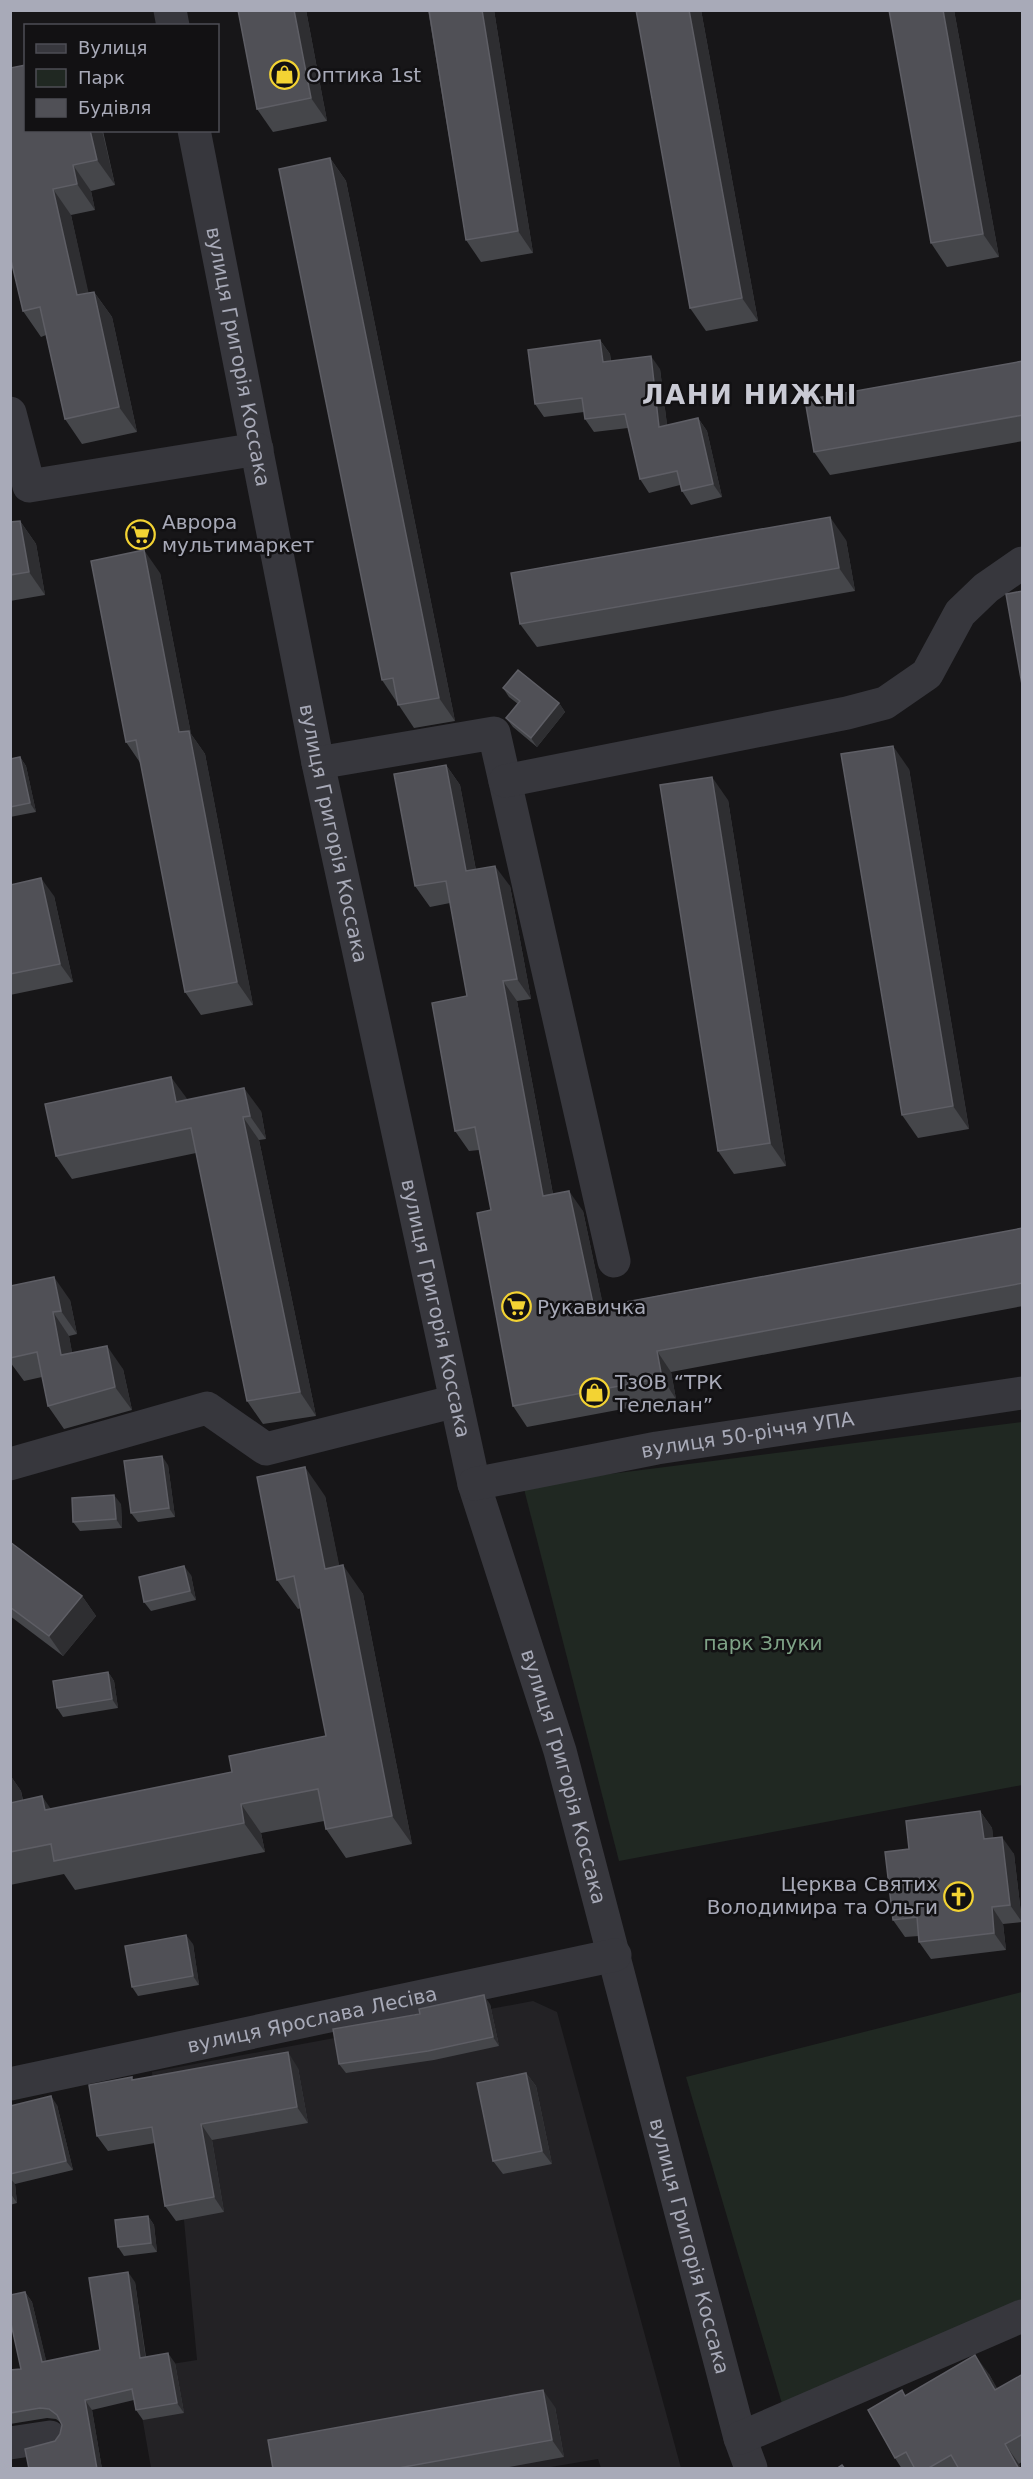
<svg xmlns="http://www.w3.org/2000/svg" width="1033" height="2479" font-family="'DejaVu Sans',sans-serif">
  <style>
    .built { fill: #232225 }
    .green { fill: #202822 }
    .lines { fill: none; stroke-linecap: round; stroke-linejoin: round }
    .minor { stroke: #37373d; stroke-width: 33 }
    .wall { fill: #45464a }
    .shaded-wall { fill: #2e2e31 }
    .building { fill: #505056; stroke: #5e5e65; stroke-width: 1.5 }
    .labels { text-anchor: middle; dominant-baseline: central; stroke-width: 5; stroke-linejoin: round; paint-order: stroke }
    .poi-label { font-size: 20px; fill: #a8aab8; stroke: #121113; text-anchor: start }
    .street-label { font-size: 20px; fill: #a8aab8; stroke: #121113 }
    .park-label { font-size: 20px; fill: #7fa387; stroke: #121113 }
    .district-label { font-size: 26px; font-weight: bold; letter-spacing: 1.5px; fill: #c9cad4; stroke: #121113 }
  </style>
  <rect width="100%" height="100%" fill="#171618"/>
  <polygon class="built" points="533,2001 557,2012 681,2468 601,2468 598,2459 545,2468 151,2468 134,2370 197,2360 184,2220 154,2093 152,2072"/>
  <g class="green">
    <polygon points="1022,1422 1022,1785 619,1861 523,1485"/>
    <polygon points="1022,1992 1022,2305 783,2407 686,2077"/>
  </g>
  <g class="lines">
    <g class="minor">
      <polyline points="170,10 173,26"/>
      <path id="s1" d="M 194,130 L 318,763 L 474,1484 L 560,1751 L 740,2438 L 751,2468"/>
      <polyline points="10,413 29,486 257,449"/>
      <polyline points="318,763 494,733 614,1261"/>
      <polyline points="505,781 847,713 885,703 927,674 960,613 986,588 1022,563"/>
      <polyline points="10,1464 207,1408 266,1449 456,1401"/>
      <path id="s2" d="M 474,1484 L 657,1448 L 1022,1393"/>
      <path id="s3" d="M 10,2084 L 615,1955"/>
      <polyline points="740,2438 1022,2316"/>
      <polyline points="10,2443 50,2437"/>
    </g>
  </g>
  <g class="wall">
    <polygon points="238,10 306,10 327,121 273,132 257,109"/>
    <polygon points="428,10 494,10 533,253 481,262 466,240"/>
    <polygon points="636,10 701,10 758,321 706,331 690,308"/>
    <polygon points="889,10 954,10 999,257 947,267 931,243"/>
    <polygon points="10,68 103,131 115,185 91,191 95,210 71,215 88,293 94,292 112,317 137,432 82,444 65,419 46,335 41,337 23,311"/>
    <polygon points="330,158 346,181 455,721 414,728 382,680"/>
    <polygon points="600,340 610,354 611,361 660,369 667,425 698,418 707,431 722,497 691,505 682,491 680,485 649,493 640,479 628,428 594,432 585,419 584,412 544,417 535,404"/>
    <polygon points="1023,361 1023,441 830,475 814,452"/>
    <polygon points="20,521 36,544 45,595 10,601 10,522"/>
    <polygon points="846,540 855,591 537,647 520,624"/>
    <polygon points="160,573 191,734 205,754 253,1005 201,1015 185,992 141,764 126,742"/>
    <polygon points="503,688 559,703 565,712 537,747 513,727 506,718 518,704 509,697"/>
    <polygon points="20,757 26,766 36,812 10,817 10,759"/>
    <polygon points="446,765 460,785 476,870 510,886 531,999 517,1001 553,1194 583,1211 603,1306 1023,1228 1023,1306 671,1372 676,1399 527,1427 513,1406 491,1210 479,1150 469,1151 455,1131 467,996 450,903 430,907 415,886"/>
    <polygon points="909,769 969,1129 918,1138 902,1115"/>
    <polygon points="728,800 786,1166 734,1174 718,1151"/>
    <polygon points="10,885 54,896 73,982 10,995"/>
    <polygon points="187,1100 261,1111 266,1139 259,1140 316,1416 263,1424 247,1401 196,1153 72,1179 56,1156"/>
    <polygon points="10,1286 70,1300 77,1334 69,1336 72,1353 123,1369 132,1410 64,1429 48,1406 42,1377 24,1381 10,1362"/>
    <polygon points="168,1465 175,1517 138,1522 131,1513"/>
    <polygon points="325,1496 339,1566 363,1594 412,1844 346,1858 326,1829 324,1821 261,1833 265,1852 75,1890 64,1874 10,1885 10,1775 21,1791 23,1800 51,1809 232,1772 326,1736 301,1608 298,1609 277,1580"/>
    <polygon points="121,1504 122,1528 80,1531 73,1522"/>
    <polygon points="10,1542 82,1596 96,1616 63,1656 10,1616"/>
    <polygon points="191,1575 196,1600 151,1611 144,1602"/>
    <polygon points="108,1672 114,1681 118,1708 63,1717 57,1708"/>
    <polygon points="980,1811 992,1828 993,1838 1014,1854 1022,1922 1003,1924 1006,1950 931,1959 919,1942 919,1936 905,1937 893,1920 909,1849"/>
    <polygon points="193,1944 199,1985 138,1996 132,1987"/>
    <polygon points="490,2004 499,2046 434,2060 346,2073 339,2064"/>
    <polygon points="298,2068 308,2123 212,2140 224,2212 176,2221 165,2206 155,2143 108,2151 97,2136 133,2080"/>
    <polygon points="526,2073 536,2086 552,2164 503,2174 493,2161"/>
    <polygon points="57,2105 73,2170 15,2184 17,2203 10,2205 10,2106"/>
    <polygon points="148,2216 154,2225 157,2252 124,2256 118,2247"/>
    <polygon points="135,2282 146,2357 175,2363 184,2413 143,2420 136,2410 134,2400 92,2410 102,2469 29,2469 55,2441 60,2434 62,2425 60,2422 56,2419 47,2418 10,2424 10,2370 21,2369 25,2292 32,2302 46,2361 100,2350"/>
    <polygon points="989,2374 997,2389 1023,2374 1023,2461 1019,2464 1021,2469 902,2469 895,2458 902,2390 905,2396"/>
    <polygon points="555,2407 564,2457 498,2469 273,2469"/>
  </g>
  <g class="shaded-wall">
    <polygon points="294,10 306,10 327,121 311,98"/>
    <polygon points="482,10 494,10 533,253 518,231"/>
    <polygon points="689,10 701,10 758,321 742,298"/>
    <polygon points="943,10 954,10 999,257 983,234"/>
    <polygon points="90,130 102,130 115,185 97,160"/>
    <polygon points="330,158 346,181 455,721 439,698"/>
    <polygon points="73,165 91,191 95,210 77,184"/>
    <polygon points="53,189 71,215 95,321 77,295"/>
    <polygon points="94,292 112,317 137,432 119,407"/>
    <polygon points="600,340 610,354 612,375 603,362"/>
    <polygon points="651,356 660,369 669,440 659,427"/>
    <polygon points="698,418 707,431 722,497 713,484"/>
    <polygon points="830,517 846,540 855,591 839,568"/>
    <polygon points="20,521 36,544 45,595 29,572"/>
    <polygon points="144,550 160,573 191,734 205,754 253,1005 237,982 179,732"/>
    <polygon points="559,703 565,712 537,747 531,738"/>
    <polygon points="893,746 909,769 969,1129 953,1106"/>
    <polygon points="20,757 26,766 36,812 30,803"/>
    <polygon points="446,765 460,785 480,892 466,871"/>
    <polygon points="712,777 728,800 786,1166 770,1143"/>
    <polygon points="495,866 510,886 531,999 517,979"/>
    <polygon points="41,878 54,896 73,982 60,964"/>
    <polygon points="503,981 517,1001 557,1216 543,1196"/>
    <polygon points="171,1077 188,1100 176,1102"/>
    <polygon points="244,1088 261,1111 266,1139 250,1116"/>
    <polygon points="243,1117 259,1140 316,1416 300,1392"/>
    <polygon points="569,1191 583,1211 608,1328 594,1308"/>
    <polygon points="54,1277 70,1300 77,1334 61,1311"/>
    <polygon points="53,1312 69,1336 77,1378 61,1355"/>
    <polygon points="107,1346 123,1369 132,1410 115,1387"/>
    <polygon points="657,1351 671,1372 676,1399 662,1378"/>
    <polygon points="162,1456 168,1465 175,1517 169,1508"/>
    <polygon points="305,1467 325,1496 346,1598 325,1569"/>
    <polygon points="114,1495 121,1504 122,1528 116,1519"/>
    <polygon points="343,1565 363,1594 412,1844 392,1816"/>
    <polygon points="184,1566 191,1575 196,1600 190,1591"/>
    <polygon points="82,1596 96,1616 63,1656 49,1636"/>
    <polygon points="108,1672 114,1681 118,1708 112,1699"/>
    <polygon points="10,1775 21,1791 29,1832 10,1805"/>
    <polygon points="42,1796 62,1825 45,1810"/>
    <polygon points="241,1804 261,1833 265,1852 244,1823"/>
    <polygon points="980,1811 992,1828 996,1856 984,1839"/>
    <polygon points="1002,1837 1014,1854 1022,1922 1010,1905"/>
    <polygon points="992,1907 1003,1924 1006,1950 994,1933"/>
    <polygon points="186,1935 193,1944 199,1985 193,1976"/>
    <polygon points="484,1995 490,2004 499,2046 493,2037"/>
    <polygon points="288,2052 298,2068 308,2123 297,2107"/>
    <polygon points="526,2073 536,2086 552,2164 542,2151"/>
    <polygon points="51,2096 57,2105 73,2170 66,2161"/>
    <polygon points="201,2124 212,2140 224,2212 214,2197"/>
    <polygon points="10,2178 15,2184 17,2203 11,2194"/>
    <polygon points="148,2216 154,2225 157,2252 151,2243"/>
    <polygon points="128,2272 135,2282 147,2368 140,2358"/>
    <polygon points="25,2292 32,2302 49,2372 42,2362"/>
    <polygon points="168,2353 175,2363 184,2413 177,2403"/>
    <polygon points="975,2355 989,2374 1009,2409 995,2390"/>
    <polygon points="543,2390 555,2407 564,2457 552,2440"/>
    <polygon points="85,2400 92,2410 102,2469 97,2469"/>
    <polygon points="1005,2444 1019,2464 1021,2469 1019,2469"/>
  </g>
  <g class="building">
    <polygon points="238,10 294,10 311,98 257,109"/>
    <polygon points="429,10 482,10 518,231 466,240"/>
    <polygon points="636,10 689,10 742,298 690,308"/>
    <polygon points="889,10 943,10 983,234 931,243"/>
    <polygon points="26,65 26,130 90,130 97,160 73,165 77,184 53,189 77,295 94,292 119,407 65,419 40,307 23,311 10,256 10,68"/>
    <polygon points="330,158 439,698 398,705 393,678 382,680 279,169"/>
    <polygon points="600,340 603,362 651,356 659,427 698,418 713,484 682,491 677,471 640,479 625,414 585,419 582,398 535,404 528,350"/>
    <polygon points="1023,361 1023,415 814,452 805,400"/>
    <polygon points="830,517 839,568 520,624 511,573"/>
    <polygon points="20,521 29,572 10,575 10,522"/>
    <polygon points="144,550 179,732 189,731 237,982 185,992 136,740 126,742 91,561"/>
    <polygon points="1023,591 1023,690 1006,594"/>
    <polygon points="518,670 559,703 531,738 506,718 520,701 503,688"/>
    <polygon points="893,746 953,1106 902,1115 841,754"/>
    <polygon points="20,757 30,803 10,807 10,759"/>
    <polygon points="446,765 466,871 495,866 517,979 503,981 543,1196 569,1191 594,1308 1023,1228 1023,1283 657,1351 662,1378 513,1406 477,1213 491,1210 475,1127 455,1131 432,1003 467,996 446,881 415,886 394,774"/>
    <polygon points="712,777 770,1143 718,1151 660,785"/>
    <polygon points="41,878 60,964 10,974 10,885"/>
    <polygon points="171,1077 176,1102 244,1088 250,1116 243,1117 300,1392 247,1401 191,1128 56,1156 45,1104"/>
    <polygon points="54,1277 61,1311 53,1312 61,1355 107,1346 115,1387 48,1406 37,1352 10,1358 10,1286"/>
    <polygon points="162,1456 169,1508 131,1513 124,1461"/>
    <polygon points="305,1467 325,1569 343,1565 392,1816 326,1829 318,1789 241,1804 244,1823 54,1861 51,1844 10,1852 10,1803 42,1796 45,1810 232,1772 229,1756 326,1736 294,1576 277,1580 257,1477"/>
    <polygon points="114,1495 116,1519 73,1522 72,1498"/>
    <polygon points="10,1542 82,1596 49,1636 10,1607"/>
    <polygon points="184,1566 190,1591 144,1602 139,1577"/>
    <polygon points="108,1672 112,1699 57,1708 53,1681"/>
    <polygon points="980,1811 984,1839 1002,1837 1010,1905 992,1907 994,1933 919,1942 917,1917 893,1920 885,1852 909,1849 906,1821"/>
    <polygon points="186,1935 193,1976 132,1987 125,1946"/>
    <polygon points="484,1995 493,2037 428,2051 339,2064 333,2029 420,2014 419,2009"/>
    <polygon points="288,2052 297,2107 201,2124 214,2197 165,2206 152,2127 97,2136 89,2085 132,2077 132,2080"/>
    <polygon points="526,2073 542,2151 493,2161 477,2083"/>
    <polygon points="51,2096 66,2161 10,2174 10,2106"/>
    <polygon points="148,2216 151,2243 118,2247 115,2220"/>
    <polygon points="128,2272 140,2358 168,2353 177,2403 136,2410 132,2389 85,2400 97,2469 29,2469 25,2449 55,2441 60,2434 62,2425 57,2415 49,2409 40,2408 10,2413 10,2370 21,2369 10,2319 10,2295 25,2292 42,2362 100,2350 89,2278"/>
    <polygon points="975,2355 995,2390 1023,2374 1023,2434 1005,2444 1019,2469 959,2469 951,2455 927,2469 915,2469 906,2452 895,2458 868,2410 902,2390 905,2396"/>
    <polygon points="543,2390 552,2440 393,2469 273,2469 268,2440"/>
    <polygon points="842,2465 845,2469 836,2469"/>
  </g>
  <defs>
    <symbol id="shop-ring" viewBox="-11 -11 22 22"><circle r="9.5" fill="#121113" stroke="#f3d333" stroke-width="1.5"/><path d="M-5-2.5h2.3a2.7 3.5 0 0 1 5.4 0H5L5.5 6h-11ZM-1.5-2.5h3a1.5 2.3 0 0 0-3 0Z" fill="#f3d333"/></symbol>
    <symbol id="supermarket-ring" viewBox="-11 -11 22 22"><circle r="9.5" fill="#121113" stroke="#f3d333" stroke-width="1.5"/><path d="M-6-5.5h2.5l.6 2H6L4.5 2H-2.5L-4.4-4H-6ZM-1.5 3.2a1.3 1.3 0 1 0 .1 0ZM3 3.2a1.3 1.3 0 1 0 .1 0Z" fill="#f3d333"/></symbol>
    <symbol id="church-ring" viewBox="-11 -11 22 22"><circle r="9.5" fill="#121113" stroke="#f3d333" stroke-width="1.5"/><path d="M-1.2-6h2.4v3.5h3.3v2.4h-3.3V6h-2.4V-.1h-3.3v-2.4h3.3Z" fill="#f3d333"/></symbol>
  </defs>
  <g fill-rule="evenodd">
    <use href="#shop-ring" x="268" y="58" width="33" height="33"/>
    <use href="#supermarket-ring" x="124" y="518" width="33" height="33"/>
    <use href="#supermarket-ring" x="500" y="1290" width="33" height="33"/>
    <use href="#shop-ring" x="578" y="1376" width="33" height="33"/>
    <use href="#church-ring" x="942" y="1880" width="33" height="33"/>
  </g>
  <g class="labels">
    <g class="poi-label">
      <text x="306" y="75">Оптика 1st</text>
      <text x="162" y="522">Аврора<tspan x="162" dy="23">мультимаркет</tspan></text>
      <text x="537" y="1307">Рукавичка</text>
      <text x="615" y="1382">ТзОВ “ТРК<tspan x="615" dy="23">Телелан”</tspan></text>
      <text x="938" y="1884" text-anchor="end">Церква Святих<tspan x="938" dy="23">Володимира та Ольги</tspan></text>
    </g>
    <g class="street-label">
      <text stroke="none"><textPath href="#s1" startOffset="231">вулиця Григорія Коссака</textPath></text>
      <text stroke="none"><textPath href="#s1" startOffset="717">вулиця Григорія Коссака</textPath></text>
      <text stroke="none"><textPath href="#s1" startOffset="1203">вулиця Григорія Коссака</textPath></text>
      <text stroke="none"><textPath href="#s2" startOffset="278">вулиця 50-річчя УПА</textPath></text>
      <text stroke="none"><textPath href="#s1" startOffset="1689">вулиця Григорія Коссака</textPath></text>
      <text stroke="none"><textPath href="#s3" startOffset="309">вулиця Ярослава Лесіва</textPath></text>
      <text stroke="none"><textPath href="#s1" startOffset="2175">вулиця Григорія Коссака</textPath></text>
    </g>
    <g class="park-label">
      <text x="763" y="1643">парк Злуки</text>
    </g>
    <g class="district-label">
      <text x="750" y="395">ЛАНИ НИЖНІ</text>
    </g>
  </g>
  <rect width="1033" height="2479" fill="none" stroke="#a8aab8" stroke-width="24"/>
  <rect x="24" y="24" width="195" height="108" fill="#121113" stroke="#4e4e55" stroke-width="1.5"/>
  <rect x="36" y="44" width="30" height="9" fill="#37373d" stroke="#4e4e55" stroke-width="1.5"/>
  <text x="78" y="54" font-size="18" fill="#a8aab8">Вулиця</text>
  <rect x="36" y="69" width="30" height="18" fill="#202822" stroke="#4e4e55" stroke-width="1.5"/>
  <text x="78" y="84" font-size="18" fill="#a8aab8">Парк</text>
  <rect x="36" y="99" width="30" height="18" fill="#505056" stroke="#4e4e55" stroke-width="1.5"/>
  <text x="78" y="114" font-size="18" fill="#a8aab8">Будівля</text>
</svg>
